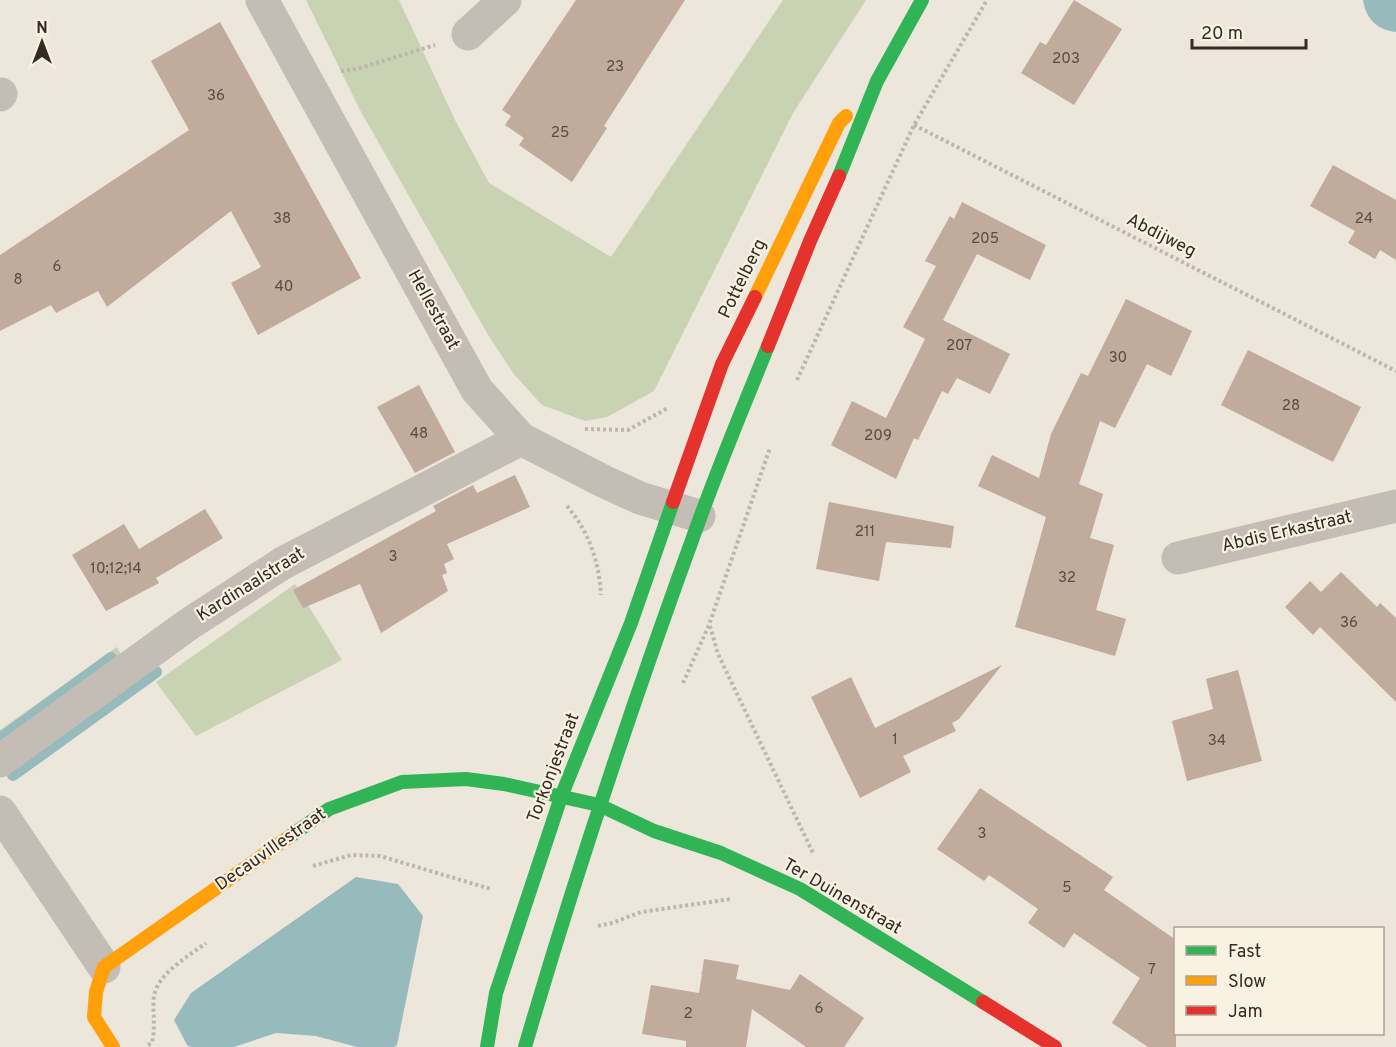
<svg xmlns="http://www.w3.org/2000/svg" width="1396" height="1047" font-family="Overpass,sans-serif">
  <style>
    .green { fill: #cad2b4 }
    .water { fill: #97bbbc }
    .lines { fill: none; stroke-linecap: round; stroke-linejoin: round }
    .stream { stroke: #97bbbc; stroke-width: 12 }
    .building { fill: #c0ab9c }
    .path { stroke: #bdb6ae; stroke-width: 4; stroke-dasharray: 3 3; stroke-linecap: butt }
    .street { stroke: #c4bdb5; stroke-width: 33 }
    .fast { stroke: #30b455; stroke-width: 14 }
    .slow { stroke: #ff9f0a; stroke-width: 14 }
    .jam { stroke: #e5322d; stroke-width: 14 }
    .labels { text-anchor: middle; dominant-baseline: central; stroke-width: 4.5; stroke-linejoin: round; paint-order: stroke }
    .number-label { font-size: 15px; fill: #574b42 }
    .street-label { font-size: 18px; fill: #342b24; stroke: #f9f1e2 }
  </style>
  <rect width="100%" height="100%" fill="#ece6db"/>
  <g class="green">
    <polygon points="306,0 399,0 455,120 489,183 611,257 783,0 866,0 793,113 654,391 607,417 585,421 542,405 513,373 487,333 360,110"/>
    <polygon points="295,584 342,660 196,736 156,682"/>
    <polygon points="117,647 123,658 0,745 0,730"/>
  </g>
  <g class="water">
    <path d="M 1363,0 L 1396,0 L 1396,32 C 1377,30 1366,19 1363,0 Z"/>
    <polygon points="356,877 398,884 423,916 397,1045 394,1047 357,1047 316,1036 276,1033 234,1047 191,1047 187,1045 174,1020 191,993"/>
  </g>
  <g class="lines">
    <g class="stream">
      <polyline points="0,739 111,658"/>
      <polyline points="13,775 156,672"/>
    </g>
  </g>
  <g class="building">
    <polygon points="576,0 685,0 604,126 607,128 572,182 519,145 524,138 505,125 511,116 502,110"/>
    <polygon points="1074,0 1122,29 1074,105 1021,73 1040,42 1046,45"/>
    <polygon points="220,22 361,278 258,335 231,283 261,267 231,211 107,307 98,291 56,313 51,305 0,331 0,255 189,130 151,61"/>
    <polygon points="1333,165 1396,200 1396,260 1380,250 1375,259 1348,243 1355,231 1310,206"/>
    <polygon points="962,202 1046,245 1030,280 977,254 943,320 1010,354 990,394 957,378 948,394 942,391 918,440 914,438 896,479 831,445 852,401 886,418 925,339 903,327 936,266 925,261 950,216 954,219"/>
    <polygon points="1126,299 1192,331 1171,376 1147,364 1115,428 1100,421 1079,484 1103,494 1090,538 1114,545 1096,610 1126,619 1115,656 1015,627 1046,517 978,486 992,455 1039,478 1051,434 1081,373 1088,376"/>
    <polygon points="1248,350 1361,407 1333,462 1221,405"/>
    <polygon points="419,385 455,452 415,473 377,407"/>
    <polygon points="515,475 530,507 447,544 454,559 444,564 447,573 442,575 448,591 381,633 360,584 303,608 293,590 436,511 433,506 473,485 477,493"/>
    <polygon points="829,502 954,526 951,548 886,542 879,581 816,569"/>
    <polygon points="205,509 223,538 156,578 159,583 106,611 72,555 124,524 139,549"/>
    <polygon points="1341,572 1377,607 1380,603 1396,618 1396,702 1320,627 1313,635 1285,607 1310,581 1321,592"/>
    <polygon points="1002,665 959,719 952,723 956,731 903,756 911,772 860,798 811,697 851,677 875,728"/>
    <polygon points="1238,670 1262,761 1187,781 1172,721 1213,709 1206,679"/>
    <polygon points="980,788 1113,877 1104,890 1176,940 1176,1047 1148,1047 1112,1023 1140,978 1074,933 1064,948 1028,923 1038,909 989,875 984,881 937,849"/>
    <polygon points="704,959 739,965 736,979 790,990 800,974 864,1018 844,1047 806,1047 752,1009 746,1047 686,1047 686,1041 642,1034 651,985 699,993 702,974 700,972 702,973"/>
  </g>
  <g class="lines">
    <g class="path">
      <polyline points="341,71 360,68 435,45"/>
      <polyline points="914,125 1396,371"/>
      <polyline points="797,380 914,125 987,0"/>
      <polyline points="585,429 628,430 668,408"/>
      <path d="M 567,506 C 589,532 599,561 601,595"/>
      <polyline points="710,626 718,654 813,853"/>
      <polyline points="683,683 709,625 770,448"/>
      <polyline points="313,866 351,855 380,856 491,889"/>
      <polyline points="598,926 612,923 641,912 731,899"/>
      <path d="M 148,1045 L 152,1043 C 156,1025 152,1012 154,996 C 158,973 189,956 206,943"/>
    </g>
    <g class="street">
      <polyline points="262,0 477,390 521,439 605,482 640,498 699,516"/>
      <polyline points="468,34 505,0"/>
      <polyline points="0,95 1,94"/>
      <polyline points="1178,558 1396,506"/>
      <polyline points="0,761 189,624 283,563 521,439"/>
      <polyline points="0,812 104,967"/>
    </g>
    <g class="fast">
      <polyline points="839,176 877,81 922,0"/>
      <polyline points="289,837 329,809 402,782 466,779 504,784 599,805 654,831 721,853 800,889 983,1002"/>
      <polyline points="487,1047 496,993 561,797 631,623 673,502"/>
      <path d="M 525,1047 C 577,869 636,693 700,518 C 721,460 745,403 768,346"/>
    </g>
    <g class="slow">
      <polyline points="755,297 839,123 846,116"/>
      <polyline points="113,1047 94,1017 96,992 104,967 289,837"/>
    </g>
    <g class="jam">
      <polyline points="768,346 810,241 839,176"/>
      <polyline points="673,502 722,364 755,297"/>
      <polyline points="983,1002 1055,1047"/>
    </g>
  </g>
  <g class="labels">
    <g class="number-label">
      <text x="1066" y="59">203</text>
      <text x="615" y="67">23</text>
      <text x="216" y="96">36</text>
      <text x="560" y="133">25</text>
      <text x="282" y="219">38</text>
      <text x="1364" y="219">24</text>
      <text x="985" y="239">205</text>
      <text x="57" y="267">6</text>
      <text x="18" y="280">8</text>
      <text x="284" y="287">40</text>
      <text x="959" y="346">207</text>
      <text x="1118" y="358">30</text>
      <text x="1291" y="406">28</text>
      <text x="419" y="434">48</text>
      <text x="878" y="436">209</text>
      <text x="865" y="532">211</text>
      <text x="393" y="557">3</text>
      <text x="116" y="569">10;12;14</text>
      <text x="1067" y="578">32</text>
      <text x="1349" y="623">36</text>
      <text x="895" y="740">1</text>
      <text x="1217" y="741">34</text>
      <text x="982" y="834">3</text>
      <text x="1067" y="888">5</text>
      <text x="1152" y="970">7</text>
      <text x="819" y="1009">6</text>
      <text x="688" y="1014">2</text>
    </g>
    <g class="street-label">
      <text transform="translate(1161 236) rotate(27)">Abdijweg</text>
      <text transform="translate(743 279) rotate(-64)">Pottelberg</text>
      <text transform="translate(433 310) rotate(61)">Hellestraat</text>
      <text transform="translate(1287 532) rotate(-13)">Abdis Erkastraat</text>
      <text transform="translate(251 585) rotate(-32)">Kardinaalstraat</text>
      <text transform="translate(554 768) rotate(-69)">Torkonjestraat</text>
      <text transform="translate(271 850) rotate(-35)">Decauvillestraat</text>
      <text transform="translate(842 897) rotate(30)">Ter Duinenstraat</text>
    </g>
  </g>
  <rect x="1174" y="927" width="210" height="108" fill="#f9f1e2" stroke="#aaa296" stroke-width="1.5"/>
  <rect x="1186" y="946" width="30" height="9" fill="#30b455" stroke="#aaa296" stroke-width="1.5"/>
  <text x="1228" y="957" font-size="18" fill="#342b24">Fast</text>
  <rect x="1186" y="976" width="30" height="9" fill="#ff9f0a" stroke="#aaa296" stroke-width="1.5"/>
  <text x="1228" y="987" font-size="18" fill="#342b24">Slow</text>
  <rect x="1186" y="1006" width="30" height="9" fill="#e5322d" stroke="#aaa296" stroke-width="1.5"/>
  <text x="1228" y="1017" font-size="18" fill="#342b24">Jam</text>
  <g transform="translate(42 42)" stroke="#f9f1e2" stroke-width="4.5" paint-order="stroke">
  <path d="M0-4.5L10 22L0 15L-10 22Z" fill="#342b24"/>
  <text y="-9" font-size="16" font-weight="bold" text-anchor="middle" fill="#342b24">N</text>
  </g>
  <path d="M1192 39v9h114v-9" fill="none" stroke="#342b24" stroke-width="3"/>
  <text x="1201" y="39" font-size="18" fill="#342b24" stroke="#f9f1e2" stroke-width="4.5" paint-order="stroke">20 m</text>
</svg>
